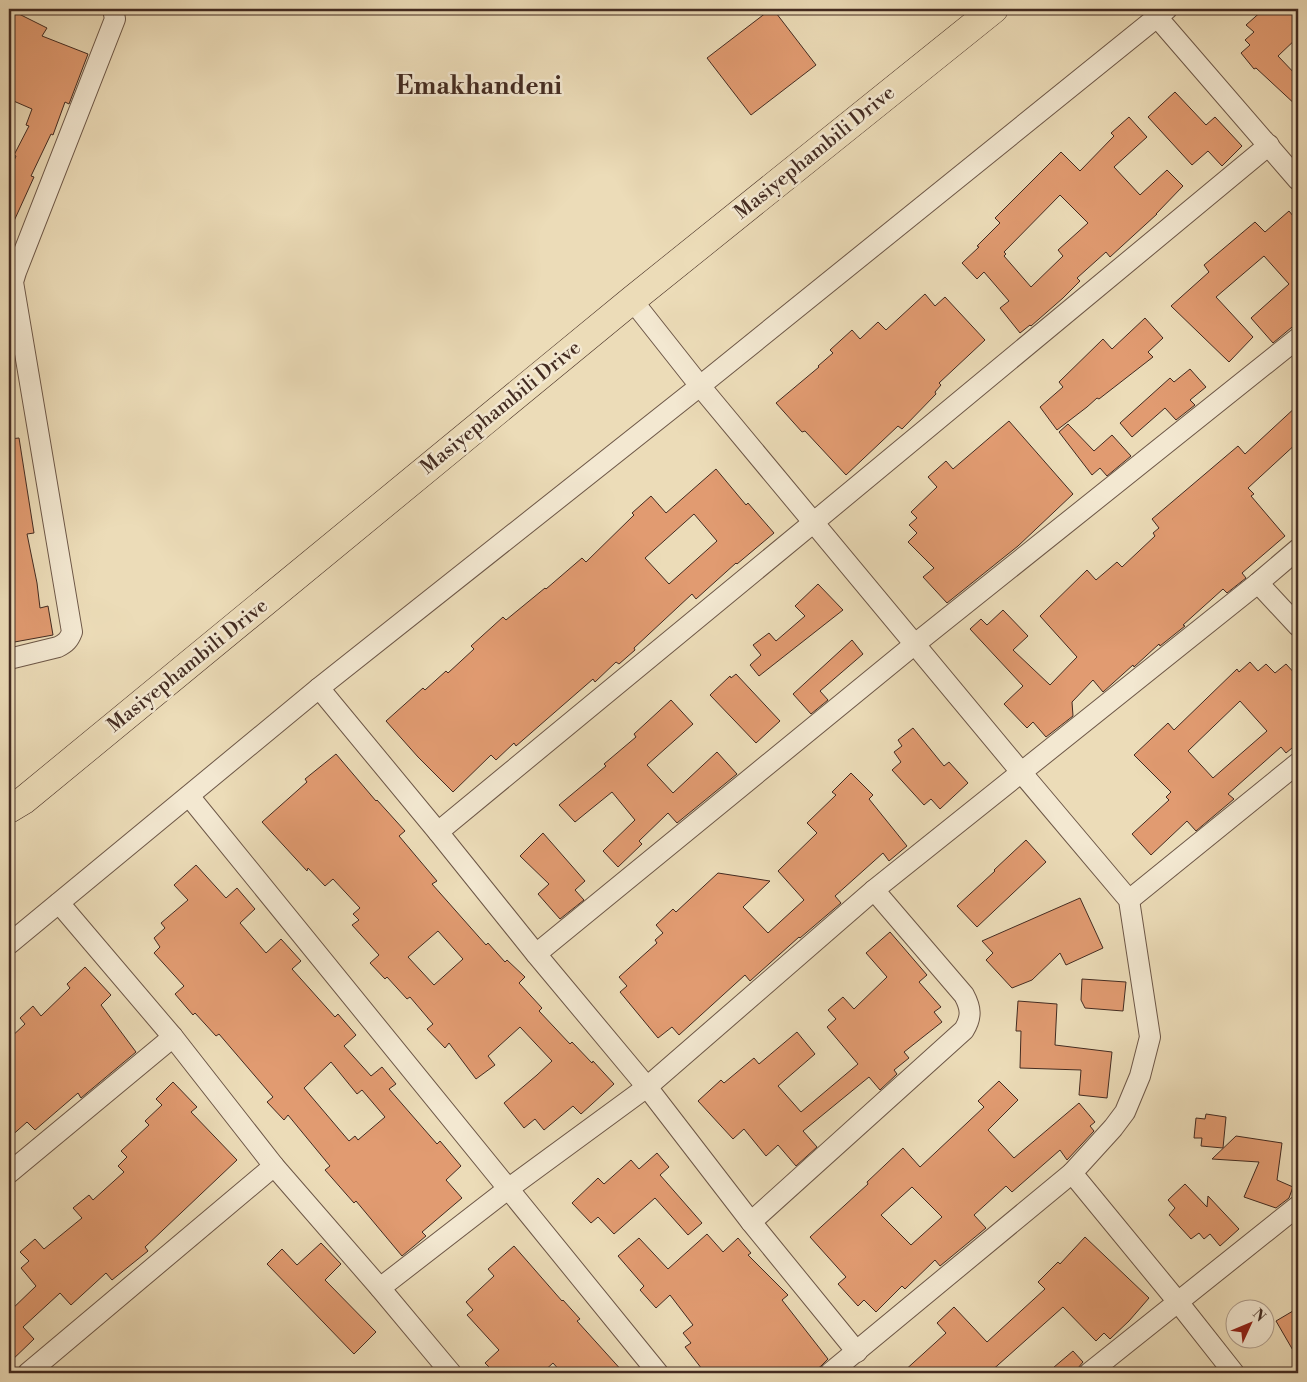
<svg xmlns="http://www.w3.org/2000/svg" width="1307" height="1382" font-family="'Libre Bodoni',serif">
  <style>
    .building { fill: #e19b71; stroke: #432b21; fill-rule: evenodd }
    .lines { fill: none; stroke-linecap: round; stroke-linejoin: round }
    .minor-casing { stroke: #6d5747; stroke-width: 22 }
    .primary-casing { stroke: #432b21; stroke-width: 29 }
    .minor { stroke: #f3e8d1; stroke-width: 20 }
    .primary { stroke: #ecdcb8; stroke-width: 28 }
    .labels { text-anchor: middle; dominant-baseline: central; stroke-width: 5; stroke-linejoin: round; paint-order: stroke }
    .street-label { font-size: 20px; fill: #432b21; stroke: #f3e8d1 }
    .district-label { font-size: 25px; font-weight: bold; fill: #432b21; stroke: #f3e8d1 }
  </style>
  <rect width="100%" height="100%" fill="#ecdcb8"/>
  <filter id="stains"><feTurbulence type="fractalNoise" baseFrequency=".004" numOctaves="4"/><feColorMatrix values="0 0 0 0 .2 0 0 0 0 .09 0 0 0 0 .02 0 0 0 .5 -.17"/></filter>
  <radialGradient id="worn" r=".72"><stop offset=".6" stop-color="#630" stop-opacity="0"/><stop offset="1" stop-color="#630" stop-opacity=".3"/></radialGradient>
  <g class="building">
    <polygon points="9,9 47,28 42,36 88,54 69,104 65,102 53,135 51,134 31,176 34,177 9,232 9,172 16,156 14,155 29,126 26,125 32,109 9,99"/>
    <polygon points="771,9 773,9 816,65 751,115 707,58"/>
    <polygon points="1264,9 1298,9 1298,37 1278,56 1298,77 1298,107 1256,68 1254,69 1241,53 1250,45 1245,40 1254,32 1246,25"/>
    <polygon points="1175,92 1206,125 1215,117 1242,146 1222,166 1208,151 1192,165 1148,117"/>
    <path d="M 1129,117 L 1147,137 L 1114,167 L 1140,195 L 1167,170 L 1183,186 L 1156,214 L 1157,214 L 1110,257 L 1106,252 L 1077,278 L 1080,281 L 1063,298 L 1031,326 L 1030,325 L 1020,333 L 1000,308 L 1009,301 L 984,272 L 977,279 L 962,263 L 979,247 L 977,246 L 1000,223 L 995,218 L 1061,152 L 1080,171 L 1114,136 L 1111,133 ZM 1060,195 L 1088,223 L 1058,250 L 1063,256 L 1031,287 L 1004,256 L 1006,254 L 1004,252 Z"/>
    <polygon points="1289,211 1298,222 1298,322 1273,343 1251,318 1289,284 1264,256 1216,297 1253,337 1229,362 1171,306 1209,272 1204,265 1255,222 1265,232"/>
    <polygon points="925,294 935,306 945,297 985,340 939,383 941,385 935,392 936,394 902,429 898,426 846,475 805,431 802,432 776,403 819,367 818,366 833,353 830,350 852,330 860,339 878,322 886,330"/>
    <polygon points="1145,318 1163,338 1148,352 1153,357 1099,399 1097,398 1087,407 1057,430 1040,407 1063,387 1059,382 1103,339 1112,349"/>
    <polygon points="1190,369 1206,387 1190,400 1195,405 1176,420 1165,408 1132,437 1120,423 1170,378 1174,382"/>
    <polygon points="1298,405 1298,442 1248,488 1254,494 1251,496 1285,536 1242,573 1246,578 1227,593 1223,589 1183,625 1185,626 1160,646 1159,644 1134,667 1133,665 1103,692 1093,680 1072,702 1073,716 1046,737 1033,722 1027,728 1004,704 1023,686 970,629 981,619 987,625 1003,610 1028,636 1013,650 1050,685 1077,657 1040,616 1087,570 1096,580 1117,562 1122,567 1155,536 1153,533 1159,528 1152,519 1238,446 1245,454"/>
    <polygon points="1009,421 1073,494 1018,546 947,603 923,577 934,568 908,542 917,533 909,525 917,518 911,512 937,487 928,477 946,461 953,469"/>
    <polygon points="1068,424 1094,451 1112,435 1131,456 1107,476 1100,468 1092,475 1059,432"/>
    <polygon points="19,438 34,533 27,534 37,583 40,608 48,606 53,635 9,643 9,439"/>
    <path d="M 716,469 L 746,505 L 748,503 L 774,533 L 737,564 L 736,563 L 696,599 L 692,594 L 634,648 L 635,650 L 619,664 L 616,662 L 595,682 L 593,679 L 516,746 L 514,743 L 496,760 L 491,755 L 453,792 L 418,757 L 386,721 L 423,688 L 425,690 L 446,671 L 448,673 L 474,649 L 471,646 L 503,617 L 506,620 L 545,588 L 546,589 L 582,558 L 586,562 L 634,515 L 632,513 L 651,496 L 666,513 ZM 694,514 L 717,541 L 669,584 L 645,558 Z"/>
    <polygon points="818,584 843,610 759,676 750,665 761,655 753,645 769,633 776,641 805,616 795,606"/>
    <polygon points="852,640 863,654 820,691 828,700 811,714 793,694"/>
    <path d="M 1250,662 L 1258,671 L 1266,664 L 1275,673 L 1286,664 L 1298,677 L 1298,743 L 1286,753 L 1281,747 L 1228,794 L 1234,799 L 1196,831 L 1187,821 L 1151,855 L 1132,834 L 1169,800 L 1166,797 L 1171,792 L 1134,755 L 1168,723 L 1174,730 L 1237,669 L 1239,672 ZM 1240,701 L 1267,731 L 1213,778 L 1188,751 Z"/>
    <polygon points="736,674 780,721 756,743 710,695 730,676 731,678"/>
    <polygon points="671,700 693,724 647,765 673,793 717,752 737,774 677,823 668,813 639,841 642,844 618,867 603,851 635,820 612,792 575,822 559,805 606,766 604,764 636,737 634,734"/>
    <polygon points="913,728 944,766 949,762 968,783 940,809 931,799 924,805 892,770 901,762 894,752 902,746 898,740"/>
    <path d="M 336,754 L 376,801 L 377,800 L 405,831 L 399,836 L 437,881 L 432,884 L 486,945 L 488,943 L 505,962 L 507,960 L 525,977 L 519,983 L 542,1008 L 539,1011 L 570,1044 L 572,1042 L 592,1063 L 593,1061 L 614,1084 L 581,1114 L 573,1106 L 544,1130 L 535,1119 L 524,1128 L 504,1103 L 537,1075 L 552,1061 L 520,1027 L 488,1056 L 495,1065 L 476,1079 L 449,1043 L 445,1048 L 427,1029 L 433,1024 L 410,997 L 407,999 L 387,977 L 385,979 L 370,963 L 379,955 L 352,925 L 359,920 L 353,914 L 360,908 L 333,879 L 325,886 L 308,868 L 307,871 L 262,822 L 307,782 L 305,779 ZM 438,931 L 463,959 L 434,985 L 408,957 Z"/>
    <polygon points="851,773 873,795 869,799 907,846 889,861 883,853 835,896 841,903 800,938 799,937 750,981 745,975 679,1035 672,1027 658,1038 620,992 627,986 619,977 657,943 655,940 663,933 656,925 673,909 676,912 718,873 770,881 743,907 768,933 804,900 778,871 817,833 807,823 836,795 832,792"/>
    <polygon points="543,833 585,881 575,890 584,900 560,919 538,894 549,884 520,856"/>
    <polygon points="1026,840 1046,862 977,927 957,906 995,871 994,870"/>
    <path d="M 196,865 L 226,898 L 237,888 L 255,909 L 240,923 L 266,953 L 281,939 L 301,961 L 292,969 L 335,1017 L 338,1014 L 356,1035 L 344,1046 L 371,1076 L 382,1067 L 396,1084 L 389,1089 L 437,1144 L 440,1141 L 461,1166 L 446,1180 L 462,1198 L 422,1232 L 426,1236 L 402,1256 L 356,1201 L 354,1203 L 325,1170 L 330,1166 L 288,1115 L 284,1120 L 267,1102 L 273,1097 L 219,1034 L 216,1036 L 195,1013 L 193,1015 L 175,994 L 184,986 L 154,953 L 160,947 L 154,938 L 165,928 L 161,923 L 188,900 L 174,885 ZM 331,1062 L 357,1094 L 362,1090 L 385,1117 L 358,1140 L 355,1136 L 349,1141 L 304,1088 Z"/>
    <polygon points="1080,898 1103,948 1066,965 1060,953 1032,980 1012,988 986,960 993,953 982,941"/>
    <polygon points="890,932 927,975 919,982 941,1007 934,1012 942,1022 904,1052 909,1058 894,1070 897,1074 880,1090 869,1077 803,1131 817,1147 796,1166 778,1145 766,1156 744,1129 733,1139 698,1101 721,1080 724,1083 754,1058 759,1064 797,1032 815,1054 778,1086 801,1112 858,1064 827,1027 836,1019 828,1010 843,997 854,1009 887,977 866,953"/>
    <polygon points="85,967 111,995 101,1005 136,1052 81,1098 78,1093 35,1130 27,1122 9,1138 9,1039 25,1024 20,1018 33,1006 41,1016 70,988 67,984"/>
    <polygon points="1082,979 1126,982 1123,1011 1085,1008 1081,1000"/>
    <polygon points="1018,1001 1057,1004 1055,1045 1112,1052 1107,1098 1079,1095 1081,1070 1020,1068 1021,1031 1016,1031"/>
    <path d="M 999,1081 L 1018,1100 L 988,1130 L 1014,1158 L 1079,1103 L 1095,1122 L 1090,1126 L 1094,1131 L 1067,1160 L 1060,1150 L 1012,1192 L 1006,1186 L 974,1215 L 986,1228 L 940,1266 L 935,1260 L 905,1289 L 902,1286 L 876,1312 L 864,1300 L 858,1306 L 838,1284 L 846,1277 L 810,1237 L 868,1184 L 867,1182 L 903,1148 L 920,1167 L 984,1107 L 978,1101 ZM 912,1187 L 942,1217 L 911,1245 L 881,1215 Z"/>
    <polygon points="173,1082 197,1107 191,1112 237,1160 145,1247 148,1251 112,1280 106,1273 71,1305 60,1293 23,1327 34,1339 9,1363 9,1312 36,1286 21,1268 29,1261 20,1252 35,1239 44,1249 82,1218 73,1208 89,1195 93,1200 124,1172 118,1166 127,1157 121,1151 149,1125 145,1121 162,1105 156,1099"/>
    <polygon points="1206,1114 1226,1117 1223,1148 1201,1146 1202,1138 1194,1138 1196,1118 1205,1119"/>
    <polygon points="1236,1136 1282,1143 1277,1180 1293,1187 1289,1198 1276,1208 1244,1197 1259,1162 1212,1159"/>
    <polygon points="657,1153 669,1167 660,1175 702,1223 688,1235 655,1198 614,1234 598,1217 591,1223 572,1203 598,1178 604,1184 631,1160 639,1169"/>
    <polygon points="1185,1184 1207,1207 1208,1196 1239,1229 1220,1246 1210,1234 1204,1239 1199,1233 1191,1239 1169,1215 1175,1208 1168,1200"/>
    <polygon points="707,1234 723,1252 738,1238 751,1253 748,1255 788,1295 782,1300 828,1359 821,1366 812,1373 705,1373 685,1347 691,1343 683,1333 693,1325 670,1295 656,1308 640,1290 644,1286 618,1256 639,1238 668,1269"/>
    <polygon points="1085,1237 1149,1298 1129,1321 1110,1339 1104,1333 1096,1341 1063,1307 989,1373 902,1373 946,1333 937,1323 954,1307 987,1342 1045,1289 1038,1282 1058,1262 1060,1264"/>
    <polygon points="321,1243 341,1264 325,1280 376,1332 354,1354 267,1264 282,1249 297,1265"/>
    <polygon points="514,1246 562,1301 563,1300 580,1319 577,1321 624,1373 562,1373 553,1363 542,1373 495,1373 485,1363 499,1350 467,1315 473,1310 466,1302 494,1276 488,1269"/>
    <polygon points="1298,1308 1298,1359 1276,1321"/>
    <polygon points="1073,1351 1083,1362 1078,1368 1077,1373 1047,1373"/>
  </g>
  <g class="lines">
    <defs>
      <g id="minor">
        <polyline points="1157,17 1298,180"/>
        <polyline points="632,300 700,386 1021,772 1129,900 1150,1037 1140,1076 1125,1112 1113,1128 1072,1173 830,1373"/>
        <polyline points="1258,583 1298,626"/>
        <path d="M 9,659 L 58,647 C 66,643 69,640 72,632 L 13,282 L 16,272 L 115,19 L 113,9"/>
        <polyline points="319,688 438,832 536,954 647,1087 751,1222 857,1352"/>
        <polyline points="189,796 658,1373"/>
        <polyline points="438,832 814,522 1269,145"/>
        <polyline points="1129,900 1298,763"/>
        <polyline points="59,903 173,1037 274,1166 380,1288 451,1373"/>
        <polyline points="9,944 319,688 700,386 1167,9"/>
        <polyline points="536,954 915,644 1298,338"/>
        <polyline points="9,1173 173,1037"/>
        <polyline points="1072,1173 1178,1302 1234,1373"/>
        <path d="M 751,1222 L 964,1030 C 972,1017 971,1008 964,995 L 874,890"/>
        <polyline points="380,1288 508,1189 647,1087 874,890 1258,583 1298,549"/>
        <polyline points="28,1373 274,1166"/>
        <polyline points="1089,1373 1298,1206"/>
      </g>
      <polyline id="primary" points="9,809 24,800 632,300 994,9"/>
    </defs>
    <use href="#minor" class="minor-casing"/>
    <use href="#primary" class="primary-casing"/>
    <use href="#minor" class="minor"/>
    <use href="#primary" class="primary"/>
  </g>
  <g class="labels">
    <g class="street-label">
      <text transform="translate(815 153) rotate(-39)">Masiyephambili Drive</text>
      <text transform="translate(501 408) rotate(-39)">Masiyephambili Drive</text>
      <text transform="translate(188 666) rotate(-39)">Masiyephambili Drive</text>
    </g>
    <g class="district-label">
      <text x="479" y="86">Emakhandeni</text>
    </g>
  </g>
  <rect width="1307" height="1382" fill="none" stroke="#ecdcb8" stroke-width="30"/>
  <rect x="10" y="10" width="1287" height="1362" fill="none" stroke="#432b21" stroke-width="2.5"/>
  <rect x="15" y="15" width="1277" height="1352" fill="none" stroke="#432b21"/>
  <g transform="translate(1250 1324) rotate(46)"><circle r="24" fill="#f3e8d1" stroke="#ad9c8b"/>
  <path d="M0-4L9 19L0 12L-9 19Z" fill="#8f2418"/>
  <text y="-8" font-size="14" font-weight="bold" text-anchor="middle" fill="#432b21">N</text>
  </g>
  <rect width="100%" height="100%" filter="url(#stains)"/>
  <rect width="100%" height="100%" fill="url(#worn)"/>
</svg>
